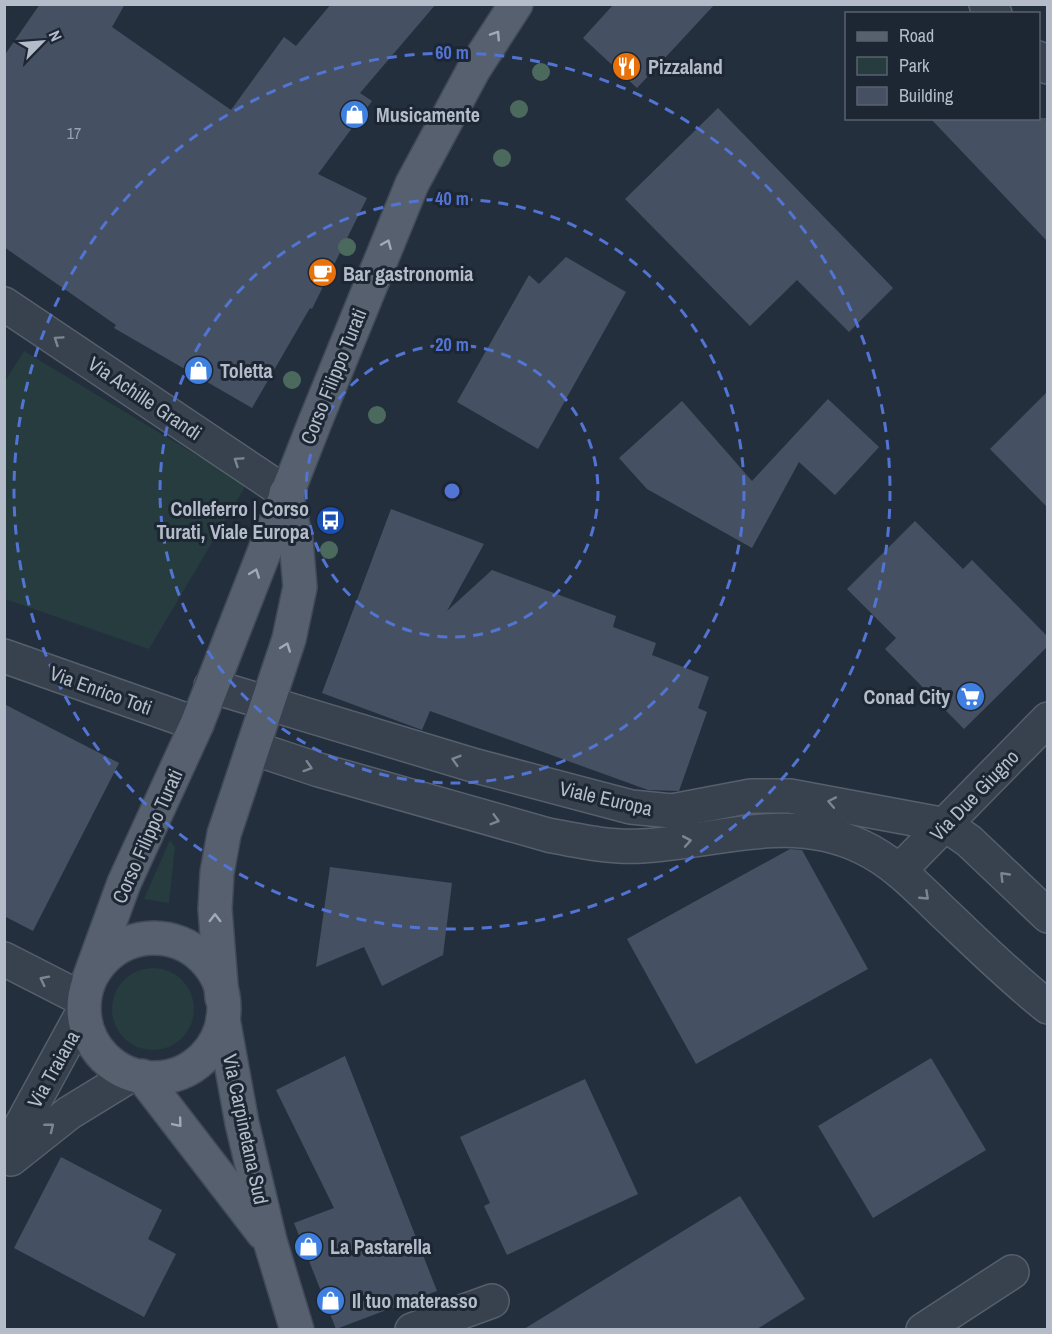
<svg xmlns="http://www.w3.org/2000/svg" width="1052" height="1334" font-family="'Archivo Narrow',sans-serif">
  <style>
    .green { fill: #263c3f }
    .building { fill: #455162 }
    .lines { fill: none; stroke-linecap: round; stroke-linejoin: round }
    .minor-casing { stroke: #565f6c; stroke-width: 36 }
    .major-casing { stroke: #414a57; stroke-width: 36 }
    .minor { stroke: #38414e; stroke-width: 33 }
    .major { stroke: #56606e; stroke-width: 33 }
    .tree { fill: #4b6a5d }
    .oneway { stroke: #a1aab7 }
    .oneway2 { stroke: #7c8592 }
    .ring { fill: none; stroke: #5274d3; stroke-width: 3; stroke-dasharray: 10 8 }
    .labels { text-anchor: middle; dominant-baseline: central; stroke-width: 6; stroke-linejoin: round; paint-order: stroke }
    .number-label { font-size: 16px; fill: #98a1af }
    .poi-label { font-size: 20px; font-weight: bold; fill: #b4bcc9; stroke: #1d2633; text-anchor: start }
    .street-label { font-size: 20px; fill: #b4bcc9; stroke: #1d2633 }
    .centre { fill: #5274d3; stroke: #1d2633; stroke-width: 3 }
    .ring-label { font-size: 18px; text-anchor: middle; font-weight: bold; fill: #5274d3; stroke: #1d2633; stroke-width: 6; stroke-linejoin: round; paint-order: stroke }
  </style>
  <rect width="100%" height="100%" fill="#242f3e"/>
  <g class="green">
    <polygon points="24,351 246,485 149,649 5,599 4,383"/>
    <polygon points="170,840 175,847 169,903 144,899"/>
    <circle cx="153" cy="1009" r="41"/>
  </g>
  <g class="building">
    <polygon points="40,4 125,4 112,27 231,110 284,37 296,46 331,4 436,4 360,93 372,101 318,174 367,198 312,309 310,308 252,408 114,328 116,325 4,247 4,56"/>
    <polygon points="614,4 715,4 637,88 583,38"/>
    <polygon points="718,108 893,288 849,332 797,280 750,326 625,199"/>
    <polygon points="930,118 1047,118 1047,241"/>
    <polygon points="566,257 626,292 538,449 457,402 529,275 539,284"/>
    <polygon points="1047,392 1047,507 990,449"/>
    <polygon points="828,399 879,447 835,495 799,462 752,548 647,489 619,458 682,401 752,481"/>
    <polygon points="391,509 484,544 447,611 492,570 616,616 613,627 656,643 652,655 709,677 698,708 707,712 679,791 648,790 430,711 422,730 322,693"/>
    <polygon points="915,521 963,569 972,560 1047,636 1047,647 964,729 885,649 896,638 847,589"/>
    <polygon points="4,704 119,763 33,931 4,916"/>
    <polygon points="790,849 802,850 868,969 696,1064 627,939"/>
    <polygon points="330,867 452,883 443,955 382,986 364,947 316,967"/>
    <polygon points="345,1056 437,1291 336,1329 294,1223 334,1208 276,1090"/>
    <polygon points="931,1058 986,1150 873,1218 818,1126"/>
    <polygon points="585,1079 638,1194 507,1255 484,1206 490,1203 460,1137"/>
    <polygon points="61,1157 162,1210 148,1239 176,1254 144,1317 14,1248"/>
    <polygon points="740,1196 805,1299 757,1329 524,1329"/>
  </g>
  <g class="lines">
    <defs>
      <g id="minor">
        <polyline points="986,4 995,14"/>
        <polyline points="1038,58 1048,67"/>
        <polyline points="4,304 286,493"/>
        <polyline points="4,656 197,724"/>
        <polyline points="211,686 476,766 631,807 672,811 751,796 790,796 946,825 969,841 1048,916"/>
        <path d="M 253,748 L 319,770 L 548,835 C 579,841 611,848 642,846 C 717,842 789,812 862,847 C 894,862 918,888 943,912 C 977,944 1011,978 1048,1007"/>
        <polyline points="899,871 1048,719"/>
        <polyline points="4,959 84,1000"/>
        <polyline points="4,1157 83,1012"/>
        <polyline points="11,1159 69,1113 131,1075"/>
        <polyline points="412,1330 492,1301"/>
        <polyline points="923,1330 1012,1272"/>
      </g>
      <g id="major">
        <circle cx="154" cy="1008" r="70"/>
        <polyline points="89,979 124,883 197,724 315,422 412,184 474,69 516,4"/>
        <polyline points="222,998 215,909 217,873 224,834 289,639 300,587 296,540 286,493"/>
        <polyline points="223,1019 242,1123 270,1241 297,1330"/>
        <polyline points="142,1076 263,1233"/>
      </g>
    </defs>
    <use href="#minor" class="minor-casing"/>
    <use href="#major" class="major-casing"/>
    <use href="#minor" class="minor"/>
    <use href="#major" class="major"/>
  </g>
  <g class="tree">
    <circle cx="541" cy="72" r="9"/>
    <circle cx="519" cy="109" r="9"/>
    <circle cx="502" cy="158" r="9"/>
    <circle cx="347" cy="247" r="9"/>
    <circle cx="292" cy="380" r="9"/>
    <circle cx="377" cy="415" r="9"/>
    <circle cx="329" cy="550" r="9"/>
  </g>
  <defs><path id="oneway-chevron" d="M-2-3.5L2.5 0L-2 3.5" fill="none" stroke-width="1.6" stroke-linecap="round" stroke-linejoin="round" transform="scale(1.5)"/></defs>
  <g class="oneway">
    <use href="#oneway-chevron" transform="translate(496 35) rotate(-57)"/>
    <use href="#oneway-chevron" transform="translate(387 244) rotate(-67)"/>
    <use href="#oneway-chevron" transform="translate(255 573) rotate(-69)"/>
    <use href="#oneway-chevron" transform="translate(286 647) rotate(-70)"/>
    <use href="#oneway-chevron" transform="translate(215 918) rotate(-90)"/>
    <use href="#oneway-chevron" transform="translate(178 1123) rotate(50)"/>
  </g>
  <g class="oneway2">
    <use href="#oneway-chevron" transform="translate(58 340) rotate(-146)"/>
    <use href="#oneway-chevron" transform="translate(238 461) rotate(-146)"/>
    <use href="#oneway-chevron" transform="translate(456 760) rotate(-163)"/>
    <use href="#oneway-chevron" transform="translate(308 767) rotate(18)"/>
    <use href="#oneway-chevron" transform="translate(832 802) rotate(-169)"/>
    <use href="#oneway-chevron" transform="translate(495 820) rotate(16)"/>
    <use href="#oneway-chevron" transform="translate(687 841) rotate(-10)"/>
    <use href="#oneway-chevron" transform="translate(1004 876) rotate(-134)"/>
    <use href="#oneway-chevron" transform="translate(925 896) rotate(43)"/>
    <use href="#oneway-chevron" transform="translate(44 980) rotate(-153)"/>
    <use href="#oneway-chevron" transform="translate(50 1127) rotate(-39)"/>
  </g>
  <g class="ring">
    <circle cx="452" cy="491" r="146"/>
    <circle cx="452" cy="491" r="292"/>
    <circle cx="452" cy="491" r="438"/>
  </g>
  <defs>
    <symbol id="restaurant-disc" viewBox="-11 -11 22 22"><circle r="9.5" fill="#e8710a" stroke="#1d2633"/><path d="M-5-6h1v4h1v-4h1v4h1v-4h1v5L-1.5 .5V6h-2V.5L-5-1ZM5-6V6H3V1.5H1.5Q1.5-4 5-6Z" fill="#fff"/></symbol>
    <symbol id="shop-disc" viewBox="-11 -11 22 22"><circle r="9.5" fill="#3f7fe0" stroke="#1d2633"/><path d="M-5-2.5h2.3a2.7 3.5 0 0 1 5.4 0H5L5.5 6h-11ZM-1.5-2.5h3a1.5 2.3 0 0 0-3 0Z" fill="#fff"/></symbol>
    <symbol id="cafe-disc" viewBox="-11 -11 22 22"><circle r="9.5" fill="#e8710a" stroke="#1d2633"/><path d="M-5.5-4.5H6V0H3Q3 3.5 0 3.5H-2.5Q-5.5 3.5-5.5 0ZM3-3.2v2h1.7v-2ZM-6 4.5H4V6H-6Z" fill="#fff"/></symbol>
    <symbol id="bus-disc" viewBox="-11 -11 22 22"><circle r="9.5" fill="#1a4fb4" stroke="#1d2633"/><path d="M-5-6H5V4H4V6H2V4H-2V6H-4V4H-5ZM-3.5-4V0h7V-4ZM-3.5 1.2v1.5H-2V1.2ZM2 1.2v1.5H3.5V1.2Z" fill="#fff"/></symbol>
    <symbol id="supermarket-disc" viewBox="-11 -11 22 22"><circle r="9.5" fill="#3f7fe0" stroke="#1d2633"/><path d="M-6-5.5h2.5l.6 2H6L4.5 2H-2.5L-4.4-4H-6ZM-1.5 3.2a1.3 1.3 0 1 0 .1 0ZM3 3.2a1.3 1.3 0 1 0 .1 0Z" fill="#fff"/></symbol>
  </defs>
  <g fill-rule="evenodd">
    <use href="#restaurant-disc" x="610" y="50" width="33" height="33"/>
    <use href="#shop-disc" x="338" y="98" width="33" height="33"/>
    <use href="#cafe-disc" x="306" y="256" width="33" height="33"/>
    <use href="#shop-disc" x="182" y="354" width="33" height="33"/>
    <use href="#bus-disc" x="314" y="504" width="33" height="33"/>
    <use href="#supermarket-disc" x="954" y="680" width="33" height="33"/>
    <use href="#shop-disc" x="292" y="1230" width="33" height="33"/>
    <use href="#shop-disc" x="314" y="1284" width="33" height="33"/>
  </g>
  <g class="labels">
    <g class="number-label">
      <text x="74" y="133">17</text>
    </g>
    <g class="poi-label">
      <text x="648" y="66">Pizzaland</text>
      <text x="376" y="114">Musicamente</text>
      <text x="343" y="273">Bar gastronomia</text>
      <text x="220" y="370">Toletta</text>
      <text x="309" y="508" text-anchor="end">Colleferro | Corso<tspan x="309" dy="23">Turati, Viale Europa</tspan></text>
      <text x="950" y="696" text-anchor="end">Conad City</text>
      <text x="330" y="1246">La Pastarella</text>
      <text x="352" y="1300">Il tuo materasso</text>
    </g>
    <g class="street-label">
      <text transform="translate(333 376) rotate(-68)">Corso Filippo Turati</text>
      <text transform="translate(145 398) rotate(34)">Via Achille Grandi</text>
      <text transform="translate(101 690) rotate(20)">Via Enrico Toti</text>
      <text transform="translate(974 795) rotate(-46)">Via Due Giugno</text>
      <text transform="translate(606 798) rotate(13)">Viale Europa</text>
      <text transform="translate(147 836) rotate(-66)">Corso Filippo Turati</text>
      <text transform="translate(53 1069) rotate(-61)">Via Traiana</text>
      <text transform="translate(246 1129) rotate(78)">Via Carpinetana Sud</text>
    </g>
  </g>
  <circle cx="452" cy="491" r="9" class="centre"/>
  <g class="ring-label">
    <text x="452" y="59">60 m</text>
    <text x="452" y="205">40 m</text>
    <text x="452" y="351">20 m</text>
  </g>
  <rect width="1052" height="1334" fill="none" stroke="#b4bcc9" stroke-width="12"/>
  <rect x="845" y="12" width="195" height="108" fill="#1d2633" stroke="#59626f" stroke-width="1.5"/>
  <rect x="857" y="32" width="30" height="9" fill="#56606e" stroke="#59626f" stroke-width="1.5"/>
  <text x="899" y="42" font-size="18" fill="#b4bcc9">Road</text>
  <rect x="857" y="57" width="30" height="18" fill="#263c3f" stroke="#59626f" stroke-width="1.5"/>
  <text x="899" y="72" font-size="18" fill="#b4bcc9">Park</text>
  <rect x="857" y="87" width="30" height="18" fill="#455162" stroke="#59626f" stroke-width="1.5"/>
  <text x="899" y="102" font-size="18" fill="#b4bcc9">Building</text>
  <g transform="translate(42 42) rotate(65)" stroke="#1d2633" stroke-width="4.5" paint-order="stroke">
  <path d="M0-4.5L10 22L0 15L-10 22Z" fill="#b4bcc9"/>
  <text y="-9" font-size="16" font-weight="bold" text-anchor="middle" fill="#b4bcc9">N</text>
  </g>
</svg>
